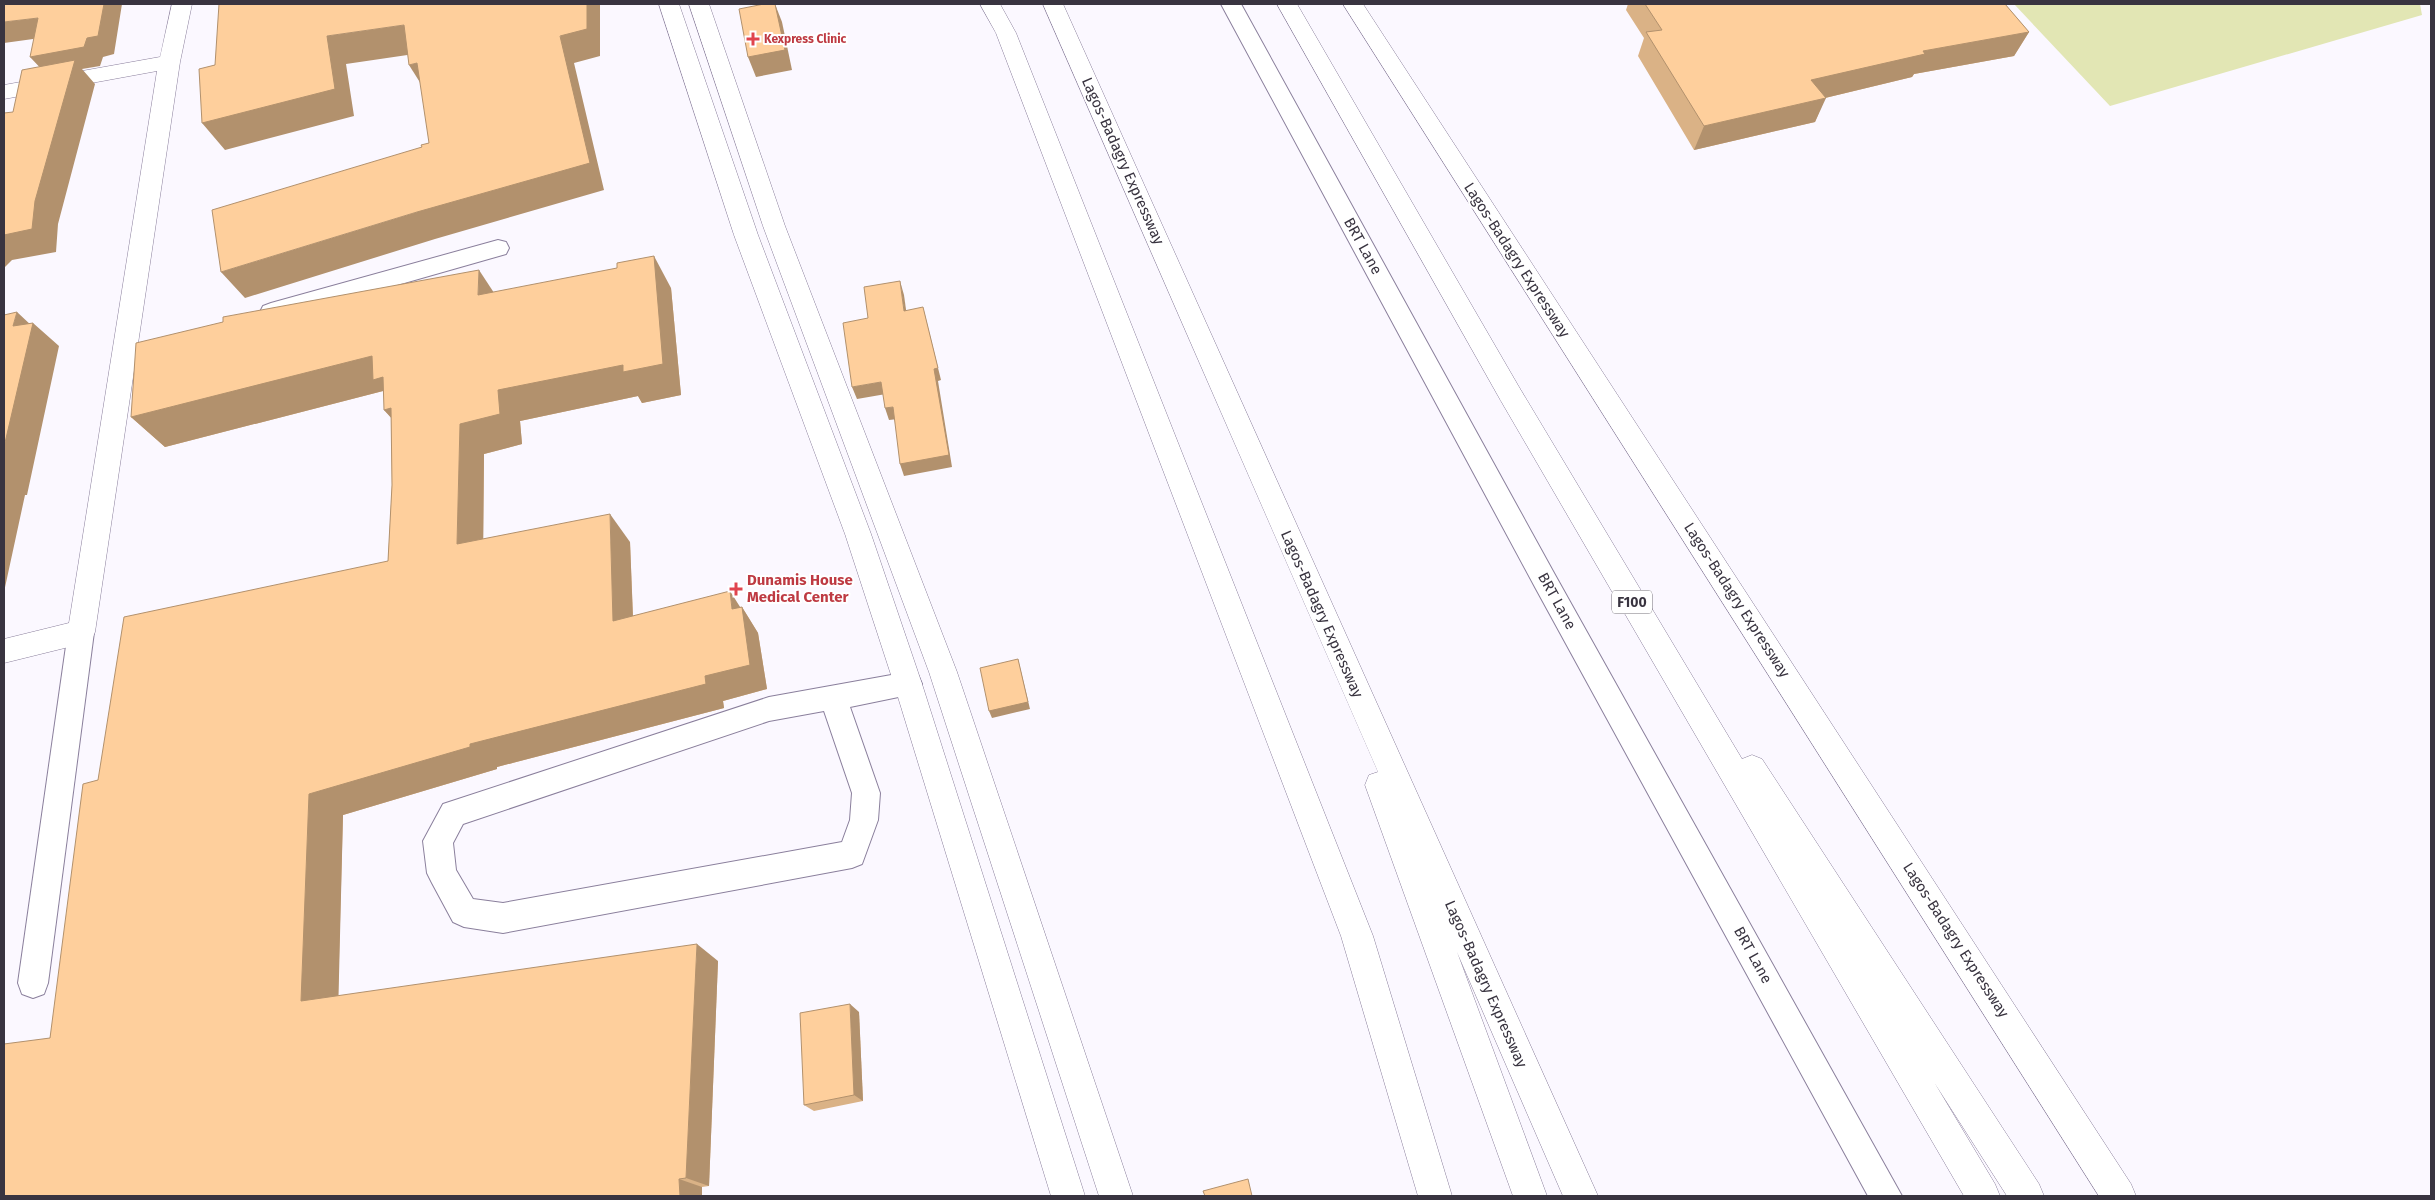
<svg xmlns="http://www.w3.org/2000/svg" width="2435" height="1200" font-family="'Fira Sans',sans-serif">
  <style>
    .green { fill: #e2e6b4 }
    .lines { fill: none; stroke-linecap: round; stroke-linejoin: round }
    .service-casing { stroke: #8a7f9c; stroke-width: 2 }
    .minor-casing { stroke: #8a7f9c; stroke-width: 1 }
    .secondary-casing { stroke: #8a7f9c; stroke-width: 1 }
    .primary-casing { stroke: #8a7f9c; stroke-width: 1 }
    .motorway-casing { stroke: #8a7f9c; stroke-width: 1 }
    .service { fill: #fff; fill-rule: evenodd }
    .minor { fill: #fff; fill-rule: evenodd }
    .secondary { fill: #fff; fill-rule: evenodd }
    .primary { fill: #fff; fill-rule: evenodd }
    .motorway { fill: #fff; fill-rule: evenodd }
    .wall { fill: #dab286 }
    .shaded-wall { fill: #b2916d }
    .building { fill: #fecf9c; stroke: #b2916d }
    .health-dot { fill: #e0444e; stroke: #fff; stroke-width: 2 }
    .labels { text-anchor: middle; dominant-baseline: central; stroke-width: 4; stroke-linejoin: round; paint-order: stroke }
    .far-health-label { font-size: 12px; font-weight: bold; fill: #be3a42; stroke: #fff; text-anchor: start }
    .shield { fill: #fff; stroke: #747179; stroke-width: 1 }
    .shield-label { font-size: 14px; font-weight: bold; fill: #393440 }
    .street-label { font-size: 15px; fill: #393440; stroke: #fff }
    .health-label { font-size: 15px; font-weight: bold; fill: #be3a42; stroke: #fff; text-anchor: start }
  </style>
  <rect width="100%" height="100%" fill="#fbf8ff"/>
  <polygon class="green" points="2014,4 2420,4 2422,15 2110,106"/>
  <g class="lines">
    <defs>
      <g id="service">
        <polygon points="1221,4 1241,4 1554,573 1902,1196 1868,1196 1536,589"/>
        <polygon points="498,240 506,242 509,248 506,254 271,321 263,318 260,312 263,306 271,303"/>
        <polygon points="81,620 90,624 94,632 48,983 44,994 33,998 22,994 18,983 68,632 72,624"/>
        <path d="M 908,672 L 918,675 L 922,684 L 918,693 L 850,707 L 880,793 L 878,820 L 862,864 L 852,868 L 503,933 L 464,927 L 453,922 L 432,883 L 427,873 L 423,841 L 443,804 L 769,697 ZM 824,711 L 852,793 L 850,820 L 842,842 L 503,903 L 473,899 L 456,870 L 453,843 L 463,824 L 769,721 Z"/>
      </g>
      <polygon id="minor" points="172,4 192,4 180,62 95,632 91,641 81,644 4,663 4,639 69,623 157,71 4,99 4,85 160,57"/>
      <g id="secondary">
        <polygon points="659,4 679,4 758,235 871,534 922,684 1085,1196 1051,1196 894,684 845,534 734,235"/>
        <polygon points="689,4 709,4 785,226 957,672 1133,1196 1099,1196 929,672 763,226"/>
      </g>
      <g id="primary">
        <polygon points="980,4 1000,4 1016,33 1373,936 1452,1196 1418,1196 1341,936 996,33"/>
        <polygon points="1343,4 1363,4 2131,1184 2136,1196 2099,1196"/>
      </g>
      <g id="motorway">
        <polygon points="1043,4 1063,4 1598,1196 1563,1196 1457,952 1547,1196 1513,1196 1365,785 1369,775 1378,772"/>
        <polygon points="1277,4 1297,4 1519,387 1742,759 1752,755 1762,759 2039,1184 2044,1196 2007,1196 1934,1082 1995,1184 2000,1196 1964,1196 1501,401"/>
      </g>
    </defs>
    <use href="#service" class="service-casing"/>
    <use href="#minor" class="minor-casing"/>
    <use href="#secondary" class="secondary-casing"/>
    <use href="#primary" class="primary-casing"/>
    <use href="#motorway" class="motorway-casing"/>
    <use href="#service" class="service"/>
    <use href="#minor" class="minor"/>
    <use href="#secondary" class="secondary"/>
    <use href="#primary" class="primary"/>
    <use href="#motorway" class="motorway"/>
  </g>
  <g class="wall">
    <polygon points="1628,4 2005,4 2029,32 2014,56 1914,74 1912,77 1825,98 1815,122 1694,150 1638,56 1644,38 1626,10"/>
    <polygon points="671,288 681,395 642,403 638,396 520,421 522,444 484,454 483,539 630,542 633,616 742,607 758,633 767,689 723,701 724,708 497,767 497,769 343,815 338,996 718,961 709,1186 702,1187 702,1196 4,1196 50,1038 98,780 388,561 392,485 391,417 384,410 384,392 383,391 165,447 131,417 494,292"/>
    <polygon points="859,1012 863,1101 814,1111 804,1105"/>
  </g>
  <g class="shaded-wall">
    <polygon points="104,4 122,4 114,54 103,57 100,66 82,69 95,84 58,224 56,252 12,260 4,268 4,235 47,75 30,57 87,38"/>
    <polygon points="587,4 600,4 600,56 574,63 604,190 435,239 245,298 221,272 417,212"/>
    <polygon points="775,4 782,22 792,70 756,77 748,57"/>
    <polygon points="38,18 55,36 4,43 4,22"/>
    <polygon points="404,25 421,53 346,64 354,116 225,150 202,123 327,36"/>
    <polygon points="2029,32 2014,56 1914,74 1912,77 1800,104 1811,80 1923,51"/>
    <polygon points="417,63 426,92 409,65"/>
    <polygon points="1826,98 1815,122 1694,150 1704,126"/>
    <polygon points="654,256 671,288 681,395 642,403 638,396 520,421 522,444 484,454 483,572 457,544 460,424 498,390"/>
    <polygon points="479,270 500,302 478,295"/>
    <polygon points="900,281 904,295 908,324 904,311"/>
    <polygon points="923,307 941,380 938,381 952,467 904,476 900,464 934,369"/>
    <polygon points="17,312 32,326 33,323 59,346 27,495 25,495 4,592 4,447 13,326"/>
    <polygon points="372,356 399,410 383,391 165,447 131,417"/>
    <polygon points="881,382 886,394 857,399 852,387"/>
    <polygon points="893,407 898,419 889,420 885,408"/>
    <polygon points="391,408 411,440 384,410"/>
    <polygon points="610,514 630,542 634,646 613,621"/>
    <polygon points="730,591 742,610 742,607 758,633 767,689 723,701 724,708 497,767 497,769 343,815 338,1016 301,1001 309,794 470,744 705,676 732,609"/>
    <polygon points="1018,659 1030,709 992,718 989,711"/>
    <polygon points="697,944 718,961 709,1186 686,1178"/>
    <polygon points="850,1004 859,1012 863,1101 854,1095"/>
    <polygon points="679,1179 702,1187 702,1196 680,1196"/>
  </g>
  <g class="building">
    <polygon points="4,4 104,4 98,36 87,38 84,47 30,57 38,18 4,22"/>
    <polygon points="219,4 587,4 587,29 560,36 590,163 417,212 221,272 212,210 422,147 421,145 429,143 417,63 409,65 404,25 327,36 335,89 202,123 199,69 215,65"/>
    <polygon points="764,4 775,4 785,50 748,57 739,9"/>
    <polygon points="1645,4 2005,4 2029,32 1923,51 1925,54 1811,80 1826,98 1704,126 1646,32 1662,30"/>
    <polygon points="75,60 35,201 32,229 4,235 4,113 13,112 22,70"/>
    <polygon points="654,256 663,364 623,372 623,365 498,390 500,414 460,424 457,544 610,514 613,621 730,591 732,609 742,607 750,665 705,676 706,684 470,744 470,747 309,794 301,1001 697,944 686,1178 679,1179 680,1196 4,1196 4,1044 50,1038 83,784 98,780 124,617 388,561 392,485 391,408 384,410 383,377 373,380 372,356 131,417 136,343 223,322 223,317 479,270 478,295 617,268 617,263"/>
    <polygon points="900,281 904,311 923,307 938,368 934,369 949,455 900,464 893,407 885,408 881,382 852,387 843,323 868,318 864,287"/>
    <polygon points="17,312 13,326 33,323 4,447 4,315"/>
    <polygon points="1018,659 1028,702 989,711 980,668"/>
    <polygon points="850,1004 854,1095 804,1105 800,1013"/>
    <polygon points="1248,1179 1252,1196 1205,1196 1203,1191"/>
  </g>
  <g class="health-dot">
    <path d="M750.5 31.5h5v5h5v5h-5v5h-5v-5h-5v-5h5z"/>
    <path d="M733.5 581.5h5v5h5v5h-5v5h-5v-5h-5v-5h5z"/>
  </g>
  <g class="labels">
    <g class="far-health-label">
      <text x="764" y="39">Kexpress Clinic</text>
    </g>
    <rect class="shield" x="1612" y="590.5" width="40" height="23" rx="4"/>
    <g class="shield-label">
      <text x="1632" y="602">F100</text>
    </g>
    <g class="street-label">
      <text transform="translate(1123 161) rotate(66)">Lagos-Badagry Expressway</text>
      <text transform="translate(1363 246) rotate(61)">BRT Lane</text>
      <text transform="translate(1517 260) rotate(57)">Lagos-Badagry Expressway</text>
      <text transform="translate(1737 600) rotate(57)">Lagos-Badagry Expressway</text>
      <text transform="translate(1557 601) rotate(61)">BRT Lane</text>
      <text transform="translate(1322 614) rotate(66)">Lagos-Badagry Expressway</text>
      <text transform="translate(1956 940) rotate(57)">Lagos-Badagry Expressway</text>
      <text transform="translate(1753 955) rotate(61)">BRT Lane</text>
      <text transform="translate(1486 984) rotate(66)">Lagos-Badagry Expressway</text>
    </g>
    <g class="health-label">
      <text x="747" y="580">Dunamis House<tspan x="747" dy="17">Medical Center</tspan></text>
    </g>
  </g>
  <rect width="2435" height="1200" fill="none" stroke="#393440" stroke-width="10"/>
</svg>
